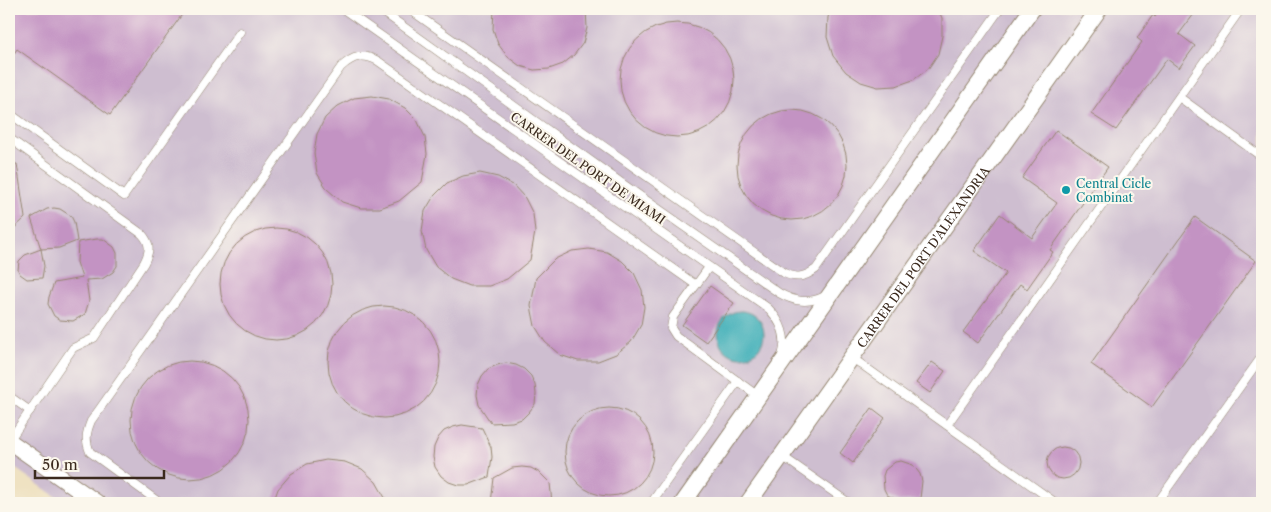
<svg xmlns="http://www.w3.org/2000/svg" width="1271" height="512" font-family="'Libre Caslon Text',serif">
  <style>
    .industrial { fill: #cebed0 }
    .water { fill: #3daeb8; stroke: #3c6c6b }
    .building { fill: #c393c3 }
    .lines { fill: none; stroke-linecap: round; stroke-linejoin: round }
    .lane-casing { stroke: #958670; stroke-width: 9 }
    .street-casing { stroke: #958670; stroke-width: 18 }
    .lane { stroke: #fff; stroke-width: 8 }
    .street { stroke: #fff; stroke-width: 16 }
    .culture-dot { fill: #0f9aa8; stroke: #fbf7ec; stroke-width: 2 }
    .labels { text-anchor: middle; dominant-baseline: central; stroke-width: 4; stroke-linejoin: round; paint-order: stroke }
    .street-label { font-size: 12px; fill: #3b2a1e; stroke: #fbf7ec }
    .culture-label { font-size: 12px; fill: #0d838f; stroke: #fbf7ec; text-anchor: start }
  </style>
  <rect width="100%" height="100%" fill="#fbf7ec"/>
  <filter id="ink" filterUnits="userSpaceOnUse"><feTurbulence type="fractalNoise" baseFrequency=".02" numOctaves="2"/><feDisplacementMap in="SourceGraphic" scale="10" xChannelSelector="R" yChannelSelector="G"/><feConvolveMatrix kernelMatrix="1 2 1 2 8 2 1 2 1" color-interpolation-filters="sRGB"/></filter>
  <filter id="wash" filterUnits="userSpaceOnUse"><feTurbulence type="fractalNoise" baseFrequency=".0096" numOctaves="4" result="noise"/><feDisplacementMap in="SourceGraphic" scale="20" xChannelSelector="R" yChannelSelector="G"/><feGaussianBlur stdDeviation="1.12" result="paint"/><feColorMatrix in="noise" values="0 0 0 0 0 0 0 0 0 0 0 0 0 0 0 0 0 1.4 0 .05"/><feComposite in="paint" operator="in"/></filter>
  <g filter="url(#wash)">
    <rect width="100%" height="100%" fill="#efe2c2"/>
    <polygon class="industrial" points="9,9 1262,9 1262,503 65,503 9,464"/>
    <circle class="water" cx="741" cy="334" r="23"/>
    <g id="blocks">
      <g class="building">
        <polygon points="9,9 186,9 110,115 17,49 9,61"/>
        <polygon points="494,9 586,9 587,28 583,43 574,55 563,64 549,69 534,70 520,66 508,57 498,44 493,29"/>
        <polygon points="832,9 938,9 942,18 942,36 938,54 928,69 913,80 896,86 878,87 861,82 846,72 833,56 827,37 828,17"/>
        <polygon points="1160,9 1187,9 1194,14 1179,34 1195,46 1179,68 1167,59 1116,130 1091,114 1142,42 1137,38 1153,15 1155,17"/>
        <circle cx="677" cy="80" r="57"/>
        <polygon points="372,96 389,99 405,108 417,120 425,137 427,154 422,182 399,201 380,208 361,208 342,202 327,189 317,173 314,153 317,134 325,118 338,106 354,98"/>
        <circle cx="792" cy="165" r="55"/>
        <polygon points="1056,130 1108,167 1050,250 1053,252 1027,289 1020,284 978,343 963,332 1006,273 974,251 1000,214 1032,238 1057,203 1022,178"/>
        <polygon points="9,164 17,164 25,218 9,233"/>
        <polygon points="480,173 498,177 513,185 525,198 533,214 535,232 530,260 507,279 489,286 469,286 451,279 436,267 426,250 422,231 425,211 434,196 447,183 463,176"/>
        <polygon points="54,208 60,209 71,216 74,222 77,241 59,248 41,249 44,266 42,278 27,279 20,274 18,270 19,261 25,255 41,249 31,218 47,209"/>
        <polygon points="1195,217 1256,261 1152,407 1091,364"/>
        <circle cx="276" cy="284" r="56"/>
        <polygon points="97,239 103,239 114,247 117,253 117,266 113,272 102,279 86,280 89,301 85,314 73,321 60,320 54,316 48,304 49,297 54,283 82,278 77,262 78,242"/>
        <polygon points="589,249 607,252 622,261 634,273 642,290 644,307 641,325 631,342 616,354 598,361 578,361 560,355 545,342 535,326 531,306 536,278 555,259 572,251"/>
        <polygon points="710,286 734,303 706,342 682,325"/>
        <circle cx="384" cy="362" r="56"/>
        <circle cx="190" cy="420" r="59"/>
        <polygon points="932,362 945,371 930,393 916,383"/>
        <polygon points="506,363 516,365 524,369 531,376 535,385 536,394 535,404 529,412 522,419 512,422 491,423 479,405 477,395 478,385 482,376 488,369 497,365"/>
        <polygon points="872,408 885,418 853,463 840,453"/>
        <circle cx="609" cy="452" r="44"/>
        <polygon points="462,425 482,428 491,447 492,457 489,477 468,485 458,485 449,482 441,476 435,467 433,457 434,447 438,438 444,431 453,427"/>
        <circle cx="1063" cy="463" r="16"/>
        <polygon points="326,460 345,462 362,469 376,482 388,503 273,503 278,489 291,474 307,464"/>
        <polygon points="901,461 913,465 920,474 922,481 920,499 899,501 887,495 884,489 883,476 885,470 895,462"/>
        <polygon points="522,467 531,468 540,473 550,483 552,503 491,503 494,478 512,468"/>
      </g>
    </g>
  </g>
  <g filter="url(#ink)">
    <use href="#blocks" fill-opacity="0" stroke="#958670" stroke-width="1"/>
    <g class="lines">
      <defs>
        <g id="lane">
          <path d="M 343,9 L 768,308 C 781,321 788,338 782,356"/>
          <path d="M 379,9 L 623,184 L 779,293 C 795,302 808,304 825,296"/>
          <path d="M 409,9 L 784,273 C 797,279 805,277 816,269 L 1000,9"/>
          <polyline points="1179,97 1262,157"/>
          <polyline points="9,113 124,196 240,32"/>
          <path d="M 9,138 L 142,234 C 151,244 150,251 144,263 L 94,338 L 73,348 L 9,441"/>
          <polyline points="709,267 673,317 671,328 676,336 758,396"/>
          <polyline points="851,357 1056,503"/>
          <polyline points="9,396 30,411"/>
          <polyline points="947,425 1241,9"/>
          <polyline points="782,456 849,503"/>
          <path d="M 160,503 L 90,452 C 85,440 86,433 91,421 L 341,67 C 353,56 363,53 378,61 L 696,285"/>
          <polyline points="651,503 738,381"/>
          <polyline points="1157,503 1262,356"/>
        </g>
        <g id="street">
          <polyline points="9,441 97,503"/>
          <polyline points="683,503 1032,9"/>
          <path id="s1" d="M 748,503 L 1099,9"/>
        </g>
      </defs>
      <use href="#lane" class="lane-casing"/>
      <use href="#street" class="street-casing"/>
      <use href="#lane" class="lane"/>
      <use href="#street" class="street"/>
    </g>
  </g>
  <circle class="culture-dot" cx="1066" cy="190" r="5"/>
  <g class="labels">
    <g class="street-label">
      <text transform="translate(588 168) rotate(35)">CARRER DEL PORT DE MIAMI</text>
      <text stroke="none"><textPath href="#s1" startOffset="302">CARRER DEL PORT D'ALEXANDRIA</textPath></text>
    </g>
    <g class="culture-label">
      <text x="1076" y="183">Central Cicle<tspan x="1076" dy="14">Combinat</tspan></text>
    </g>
  </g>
  <rect width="1271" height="512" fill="none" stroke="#fbf7ec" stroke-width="30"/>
  <path d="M35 470v8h129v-8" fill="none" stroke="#3b2a1e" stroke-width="2.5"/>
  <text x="42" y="470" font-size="15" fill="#3b2a1e" stroke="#fbf7ec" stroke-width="4" paint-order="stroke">50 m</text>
</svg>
